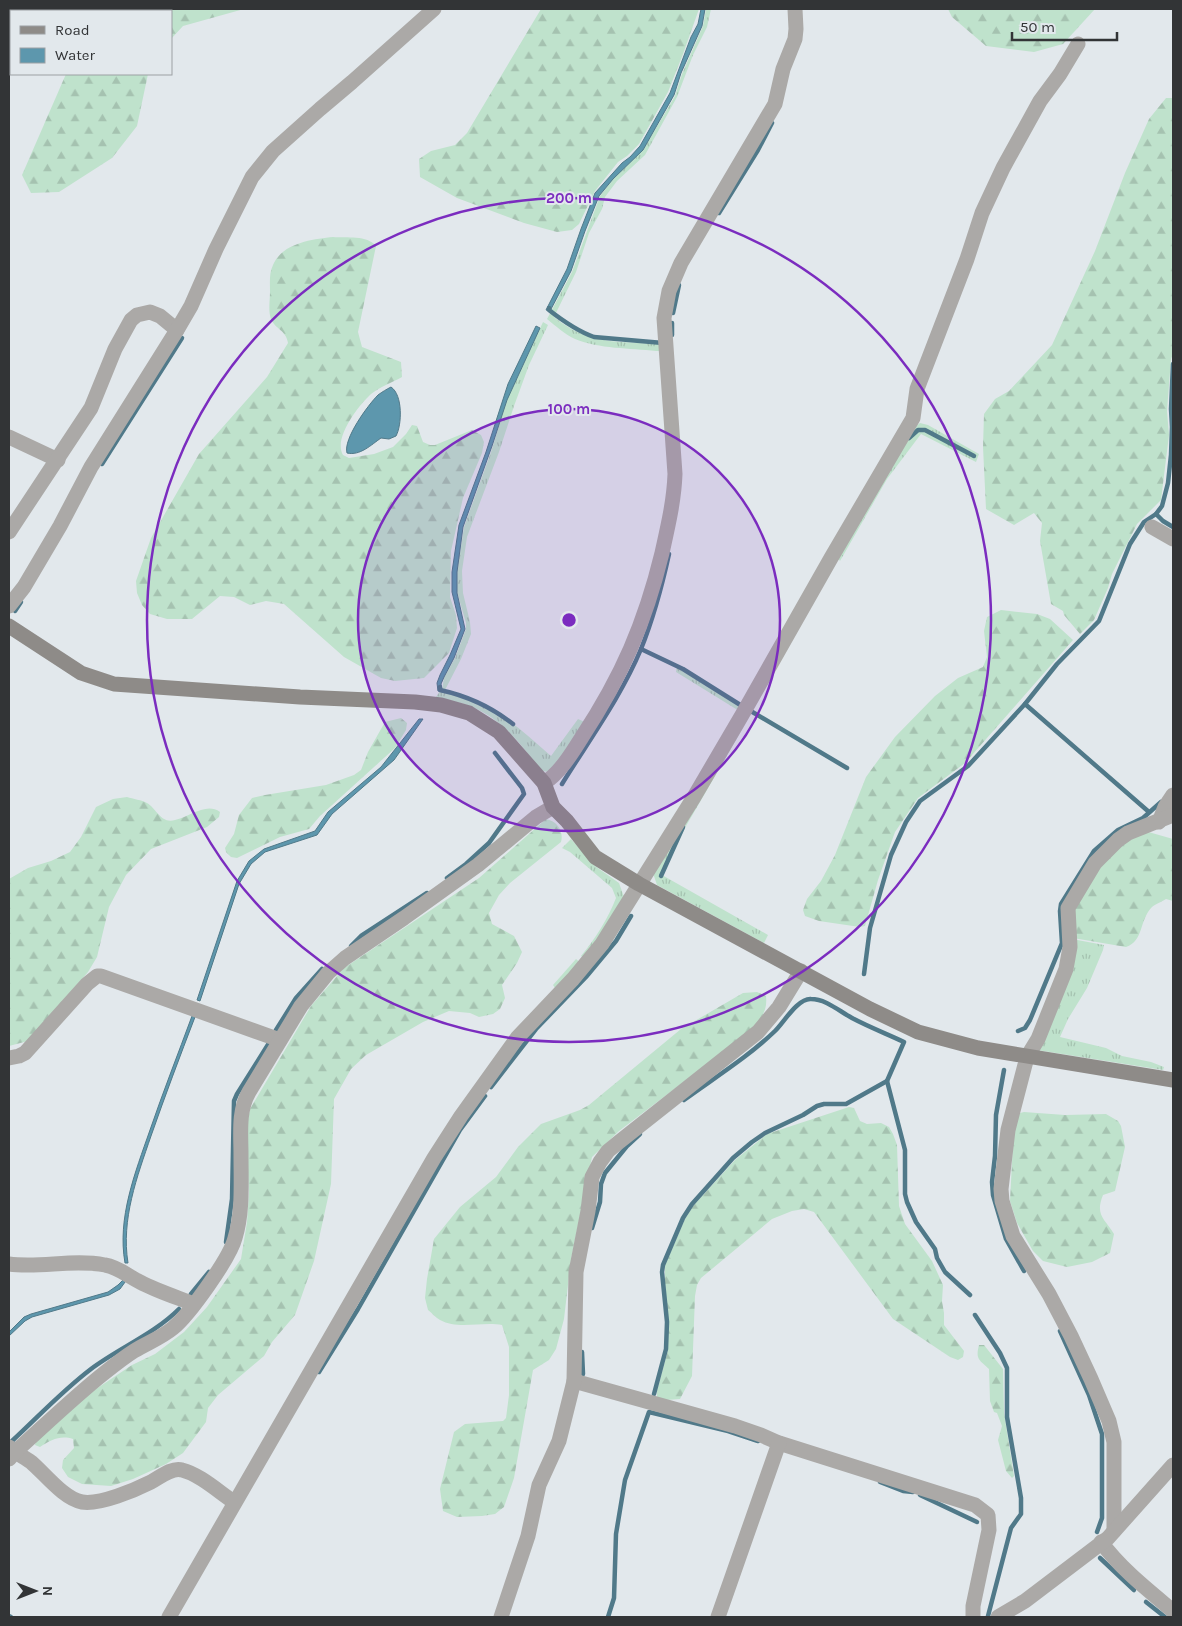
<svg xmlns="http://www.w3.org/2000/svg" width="1182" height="1626" font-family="Karla,sans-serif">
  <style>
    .grass { fill: url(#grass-tufts) }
    .forest { fill: url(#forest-firs) }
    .water { fill: #5d97ad; stroke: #507989 }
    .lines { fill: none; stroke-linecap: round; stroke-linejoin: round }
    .stream { stroke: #507989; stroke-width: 4.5 }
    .street { stroke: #aba9a7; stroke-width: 15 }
    .secondary { stroke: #8e8b88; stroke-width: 15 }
    .ring { fill: none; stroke: #7b2cbf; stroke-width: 2.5 }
    .centre { fill: #7b2cbf; stroke: #e2e8ec; stroke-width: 2.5 }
    .ring-label { font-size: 15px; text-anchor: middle; font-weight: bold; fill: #7b2cbf; stroke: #e2e8ec; stroke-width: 4; stroke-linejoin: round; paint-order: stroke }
  </style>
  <defs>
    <pattern id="grass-tufts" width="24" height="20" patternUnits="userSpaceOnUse" patternTransform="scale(1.25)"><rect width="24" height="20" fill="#bfe2cc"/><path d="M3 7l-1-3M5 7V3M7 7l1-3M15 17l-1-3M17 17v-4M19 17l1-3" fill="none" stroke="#a5c2b0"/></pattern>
    <pattern id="forest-firs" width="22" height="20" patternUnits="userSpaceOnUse" patternTransform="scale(1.25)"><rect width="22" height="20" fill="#bfe2cc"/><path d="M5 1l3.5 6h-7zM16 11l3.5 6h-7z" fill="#a5c2b0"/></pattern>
  </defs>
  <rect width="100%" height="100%" fill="#e2e8ec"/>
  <g class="grass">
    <path d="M 706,9 L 711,9 L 707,27 L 693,55 L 677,97 L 645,155 L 617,181 L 605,197 L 602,209 L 589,233 L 576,272 L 554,317 C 589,346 620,341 662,344 L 659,351 L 656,351 C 630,348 599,349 575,339 C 564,334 556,326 547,319 L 572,272 L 600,196 L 613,179 L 643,150 L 675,96 L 682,74 L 703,26 Z"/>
    <path d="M 543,322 L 548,325 L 529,365 L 514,406 L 499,452 L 467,537 L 462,571 L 463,593 L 470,622 L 471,634 L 461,659 L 444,692 C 456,696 469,699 481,705 C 508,716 529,737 551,756 L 578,719 L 587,723 L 550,772 L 541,771 C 521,744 502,719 470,706 C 459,702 447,700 436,697 L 440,691 L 442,691 L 444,677 L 455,658 L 466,629 L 466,623 L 457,592 L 457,572 L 464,527 L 491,452 L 507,400 Z"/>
    <polygon points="920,423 928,425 979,454 976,462 921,434 887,479 840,561 837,557 914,428"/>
    <polygon points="677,665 743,705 738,709 736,709 676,672"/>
    <polygon points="747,721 686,826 662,875 768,935 764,943 657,885 653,873"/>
    <path d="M 571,839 L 595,866 L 619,883 L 624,897 L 586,960 L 581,956 C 595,939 608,919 616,898 L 612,888 L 570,852 L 562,848 Z"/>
    <polygon points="1072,939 1104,945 1103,950 1087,988 1068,1019 1060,1037 1106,1048 1122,1056 1151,1062 1164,1067 1163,1070 1037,1050"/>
    <polygon points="576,959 582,964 557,991 553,985"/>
  </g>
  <g class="forest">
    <polygon points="81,9 244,9 183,26 171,39 171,11 81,11"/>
    <polygon points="541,9 699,9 683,54 668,92 639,144 627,156 618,162 595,191 579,224 572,230 557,232 524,223 457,198 420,177 419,159 431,151 455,145 467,133"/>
    <polygon points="948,9 1095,9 1063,44 1034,52 986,46 952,17"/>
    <polygon points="66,74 148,74 137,126 112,158 59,192 31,193 22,175"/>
    <polygon points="1166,98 1173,98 1173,354 1171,359 1167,411 1169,435 1161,500 1137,524 1112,574 1108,588 1094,620 1080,634 1064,615 1063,611 1051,604 1040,541 1042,523 1034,513 1014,525 986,509 983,447 984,414 995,399 1009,391 1052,345 1095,251 1125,173 1149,119"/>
    <path d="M 333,237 C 347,238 367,235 376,246 L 358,332 L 362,347 L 401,362 L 402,377 C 393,382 380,387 371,394 C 359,405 333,438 343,455 L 349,458 L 374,454 L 393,447 L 406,434 L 412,425 L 417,426 L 423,442 L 430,445 L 435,445 L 472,430 L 481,435 L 484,442 L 482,453 L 463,498 L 451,551 L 450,597 L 456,615 L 457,628 L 449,653 L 424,678 L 395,681 L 381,678 L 344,657 L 284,604 L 266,601 L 250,605 L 234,597 L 220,596 L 192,619 L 167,619 L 150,614 L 142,605 L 137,593 L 136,581 L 151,538 L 199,454 L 267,377 L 288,343 C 286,330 275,329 271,319 C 268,311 270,300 270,292 C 270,283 269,273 273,265 C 282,243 313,239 333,237 Z"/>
    <polygon points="1001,610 1037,614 1050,619 1073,640 965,763 918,798 895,832 878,880 865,926 860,927 819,921 805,916 803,910 807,899 821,881 835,855 866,777 895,737 935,696 958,678 983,667 987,657 984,631 987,617"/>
    <polygon points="401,718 407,723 406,730 395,748 320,816 309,829 280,837 237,858 231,857 226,852 225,848 234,834 239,815 252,798 265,795 326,785 354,775 361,770 368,752 385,722"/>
    <path d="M 127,797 C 133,799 142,800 147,803 C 157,809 161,824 175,820 C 190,817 206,802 220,812 L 219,817 L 207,827 L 151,849 L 126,875 L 109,907 L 97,957 L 88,972 L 28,1041 L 9,1046 L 9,879 L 28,868 L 51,861 L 70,852 L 81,837 L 96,807 L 113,799 Z"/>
    <path d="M 546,819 C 557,821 564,831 561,842 L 510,883 L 499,895 L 489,913 L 492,924 L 514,936 L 522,952 L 517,963 L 502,985 L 505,998 L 500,1009 L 493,1014 L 479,1017 L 470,1013 L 449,1011 L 423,1022 L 366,1055 L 351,1069 L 334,1099 L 331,1184 L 314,1261 L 295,1315 L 272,1342 L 264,1356 L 218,1395 L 208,1408 L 206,1422 L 183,1453 L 166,1464 L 133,1479 L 111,1486 L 82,1484 L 68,1477 L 62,1468 L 63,1460 L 74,1448 L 73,1439 C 60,1435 51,1440 40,1447 L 35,1445 L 36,1440 L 87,1395 L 132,1365 L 155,1354 L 184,1332 L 207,1307 L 241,1259 L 247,1222 L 249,1193 L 246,1131 L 250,1109 L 311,1006 L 344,968 L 479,878 Z"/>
    <path d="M 1145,831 L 1173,839 L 1173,901 L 1166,899 C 1162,902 1155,904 1152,907 C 1139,920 1144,941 1126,947 L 1073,938 L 1071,921 L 1078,894 L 1115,847 Z"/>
    <path d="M 757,992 L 766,996 C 768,1013 759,1021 748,1033 L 619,1131 L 592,1157 L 571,1259 L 564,1319 L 556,1349 L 549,1360 L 533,1370 L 514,1478 L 504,1507 L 495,1514 L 482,1516 L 457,1517 L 443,1511 L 440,1489 L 454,1432 L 465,1424 L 503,1421 L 506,1418 L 509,1395 L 509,1347 L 502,1325 C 483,1321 458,1330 440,1320 C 436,1318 432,1313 428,1310 L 425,1298 L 427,1279 L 434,1239 L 460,1207 L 496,1177 L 518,1147 L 541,1124 L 580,1110 L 589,1105 L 681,1029 L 743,993 Z"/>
    <polygon points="849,1107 854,1108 860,1121 867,1124 881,1123 889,1127 893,1134 897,1145 899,1206 905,1224 932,1261 943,1285 942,1301 944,1313 944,1325 964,1351 963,1357 958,1360 950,1357 893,1319 814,1212 804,1209 792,1211 772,1219 701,1278 697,1285 695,1296 692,1376 680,1399 666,1400 657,1397 657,1391 668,1350 668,1322 665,1285 665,1265 685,1219 693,1206 735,1160 767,1134"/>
    <path d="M 1024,1112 L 1065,1115 L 1106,1114 L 1118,1121 L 1121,1126 L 1125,1147 L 1115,1191 L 1103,1195 C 1095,1215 1104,1218 1114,1234 L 1110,1253 L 1092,1262 L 1067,1267 L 1043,1261 L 1033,1251 L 1017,1223 L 1010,1201 L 1014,1123 L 1020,1113 Z"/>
    <path d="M 979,1345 L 984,1345 L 1003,1369 L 1004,1413 L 1014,1476 L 1012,1478 L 1006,1471 L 998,1440 L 1002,1426 L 997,1413 L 994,1412 L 990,1401 L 989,1369 C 980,1360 975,1360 979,1345 Z"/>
  </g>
  <g class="water">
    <polygon points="701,9 705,9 702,26 681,73 674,95 643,150 613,179 599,196 585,231 571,271 550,311 546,310 567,269 581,229 595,193 622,163 630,157 640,146 670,93 691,37 698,24"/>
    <polygon points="536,326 540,328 507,400 492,446 463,527 457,572 457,593 465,629 454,658 444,677 441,684 442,690 438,691 437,683 440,675 450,655 461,629 452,592 452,572 459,525 486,452 508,384"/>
    <path d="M 391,387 C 403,395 402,425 396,436 L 389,439 L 381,438 C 371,445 360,456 347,453 C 343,439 368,405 378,395 C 382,392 387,389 391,387 Z"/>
    <polygon points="419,719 423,719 394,760 332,814 317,835 265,852 251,864 239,884 200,1001 197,1000 237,881 249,861 264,849 315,831 328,812 381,767"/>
    <path d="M 192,1016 L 195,1017 C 180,1056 165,1096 151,1136 C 137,1177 121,1219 128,1263 L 125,1263 C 117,1218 135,1173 150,1130 C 163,1092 178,1054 192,1016 Z"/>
    <polygon points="126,1277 128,1278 120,1289 109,1295 32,1317 25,1321 9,1336 9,1332 24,1317 31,1314 108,1292 118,1285"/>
  </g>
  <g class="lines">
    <g class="stream">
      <polyline points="719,213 758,150 772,123"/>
      <path d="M 549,308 L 549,310 C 563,321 577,331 594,337 L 663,343"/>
      <polyline points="673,313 679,285"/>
      <polyline points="672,323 672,335"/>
      <polyline points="909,438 918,430 925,430 974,456"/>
      <polyline points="102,464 182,338"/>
      <polyline points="1156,514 1163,521 1173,527"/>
      <polyline points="15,611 21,602"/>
      <polyline points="641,649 683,669 742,706"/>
      <path d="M 440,687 L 440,690 C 468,696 490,706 513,724"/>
      <polyline points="1025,704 1149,812"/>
      <polyline points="750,709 749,710 847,768"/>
      <path d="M 562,784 C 589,740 621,697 641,649 C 653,619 662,586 669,554"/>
      <polyline points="661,876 683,827"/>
      <polyline points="447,878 466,864 489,843 524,794 522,788 495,753"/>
      <polyline points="351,946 361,936 427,893"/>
      <polyline points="864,974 870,928 891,855 906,822 920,801 968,766 1025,704 1057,664 1099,621 1130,544 1144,522 1156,514 1162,506 1168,483 1171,455 1172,427 1171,409 1173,364"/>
      <polyline points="276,1030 296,998 322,969"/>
      <polyline points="1018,1031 1025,1028 1030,1020 1062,943 1060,911 1061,904 1094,851 1118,830 1143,818 1161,802"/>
      <polyline points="1004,1070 996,1115 995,1156 992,1182 993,1195 1006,1239 1024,1271"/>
      <polyline points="491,1087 536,1029 586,977 616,941 631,916"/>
      <path d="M 684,1100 C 714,1078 748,1057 775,1031 C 784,1022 798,998 811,999 C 826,999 839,1011 852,1018 C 869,1027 887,1034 904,1042 L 887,1081 L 905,1150 L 905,1194 L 907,1202 L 916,1222 L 935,1249 L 937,1258 L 945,1272 L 970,1295"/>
      <polyline points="592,1228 600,1202 601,1184 605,1173 627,1146 640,1134"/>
      <polyline points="226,1242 232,1199 234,1101 237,1094 269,1043"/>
      <polyline points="191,1294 209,1272"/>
      <polyline points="975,1315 1000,1353 1007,1368 1007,1417 1021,1498 1021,1514 1011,1528 988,1616"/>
      <polyline points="1060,1331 1089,1395 1102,1434 1102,1518 1097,1532"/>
      <polyline points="582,1352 583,1374"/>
      <polyline points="319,1372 358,1309 460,1130 485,1096"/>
      <polyline points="654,1394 666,1349 667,1322 662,1272 663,1265 683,1218 692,1204 733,1158 752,1142 765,1133 803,1115 817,1106 824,1104 846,1104 887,1081"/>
      <path d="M 12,1441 C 38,1417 62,1391 91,1369 C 119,1348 154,1334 179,1309"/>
      <polyline points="880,1482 903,1491 913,1492"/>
      <polyline points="920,1495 977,1522"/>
      <polyline points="1100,1558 1134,1590"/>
      <polyline points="1146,1602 1165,1617"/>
      <polyline points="9,1616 11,1617"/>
      <polyline points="608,1617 614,1598 616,1534 625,1480 649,1412 728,1431 758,1441"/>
    </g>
    <g class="street">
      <polyline points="9,437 58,460"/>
      <polyline points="1152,527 1173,539"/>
      <polyline points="9,532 91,408 115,349 131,320 137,315 150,312 160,316 177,330"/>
      <polyline points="9,606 24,587 60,526 91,467 177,330 191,306 216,249 252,177 273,151 320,109 352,82 434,9"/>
      <path d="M 544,783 C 560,773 572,753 582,737 C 622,676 645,623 662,553 C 668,526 674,501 675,474 L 664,318 L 669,291 L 681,263 L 775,104 L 783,69 L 795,39 L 796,29 L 795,9"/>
      <polyline points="1159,822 1165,807 1173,795"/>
      <polyline points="9,1058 19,1056 25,1053 87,984 97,976 101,976 280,1040"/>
      <path d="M 9,1264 C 41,1268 73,1259 105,1265 C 118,1267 128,1276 140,1282 C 157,1291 176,1297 194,1304"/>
      <polyline points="574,1381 735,1426 761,1435 779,1443 975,1505 988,1515 989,1530 973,1606 973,1617"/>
      <path d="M 9,1447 C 16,1453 24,1457 31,1462 C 45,1474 64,1499 82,1502 C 100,1505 135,1490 151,1482 C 160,1477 172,1467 182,1470 C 199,1474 219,1492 234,1502"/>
      <path d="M 9,1459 L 15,1452 C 44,1426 73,1398 103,1374 C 113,1366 123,1358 134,1351 C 147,1343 161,1338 173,1328 C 189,1315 230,1258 235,1238 C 243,1212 241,1183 241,1155 C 241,1134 238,1111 249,1092 L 301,1006 L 328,973 L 345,958 L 404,918 L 478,865 L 536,817 L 553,807"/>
      <polyline points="1114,1531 1114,1442 1109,1421 1091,1379 1071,1336 1049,1294 1013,1236 1002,1201 1001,1189 1008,1130 1027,1057 1038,1039 1066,969 1070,947 1068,908 1095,863 1118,840 1128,833 1173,815"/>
      <path d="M 1101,1542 C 1121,1569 1148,1590 1173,1611"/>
      <polyline points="169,1617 434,1158 461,1116 517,1038 573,979 602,944 694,797 742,715 831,558 913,418 917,389 967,259 982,213 1003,168 1040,101 1060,74 1078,44"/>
      <polyline points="501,1617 528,1536 539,1485 559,1441 574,1381 576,1272 588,1211 592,1177 600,1162 608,1151 619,1142 758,1032 779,1007 801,971"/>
      <polyline points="718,1617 779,1443"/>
      <polyline points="998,1617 1025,1601 1108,1538 1173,1465"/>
    </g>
    <polyline class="secondary" points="9,626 81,673 114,684 300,697 415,702 441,705 469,713 499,732 544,783 553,807 567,821 595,857 639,884 870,1009 918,1032 978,1048 1173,1080"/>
  </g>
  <circle cx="569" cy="620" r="211" fill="#7b2cbf" fill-opacity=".12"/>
  <g class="ring">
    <circle cx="569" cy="620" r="211"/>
    <circle cx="569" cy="620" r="422"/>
  </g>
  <circle cx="569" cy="620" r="8" class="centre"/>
  <g class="ring-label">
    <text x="569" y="203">200 m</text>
    <text x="569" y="414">100 m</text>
  </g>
  <rect width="1182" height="1626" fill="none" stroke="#323436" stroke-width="20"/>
  <rect x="10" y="10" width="162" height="65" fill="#e2e8ec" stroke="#9ca0a3"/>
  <rect x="20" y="26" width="25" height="8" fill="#8e8b88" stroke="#9ca0a3"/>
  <text x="55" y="35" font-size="15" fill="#323436">Road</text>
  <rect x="20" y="48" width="25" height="15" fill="#5d97ad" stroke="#9ca0a3"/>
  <text x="55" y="60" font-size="15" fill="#323436">Water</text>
  <g transform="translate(35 1591) rotate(90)" stroke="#e2e8ec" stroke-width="4" paint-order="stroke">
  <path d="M0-4L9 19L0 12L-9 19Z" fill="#323436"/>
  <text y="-8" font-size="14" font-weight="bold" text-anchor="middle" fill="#323436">N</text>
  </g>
  <path d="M1012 32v8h105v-8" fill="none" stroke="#323436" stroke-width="2.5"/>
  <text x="1020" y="32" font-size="15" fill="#323436" stroke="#e2e8ec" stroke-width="4" paint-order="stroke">50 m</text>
</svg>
